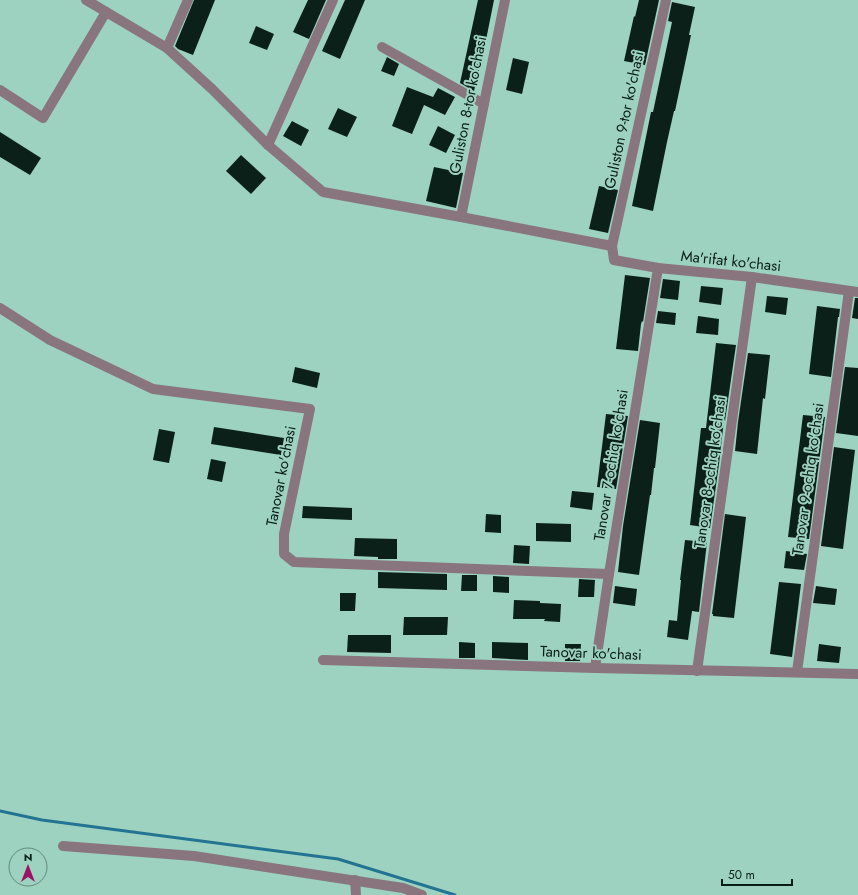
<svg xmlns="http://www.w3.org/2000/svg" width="858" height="895" font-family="Jost,sans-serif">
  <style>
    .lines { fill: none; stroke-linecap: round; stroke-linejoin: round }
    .stream { stroke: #237492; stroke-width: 3 }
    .building { fill: #0c201a }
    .minor { stroke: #89757d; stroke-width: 10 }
    .labels { text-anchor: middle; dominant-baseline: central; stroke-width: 4; stroke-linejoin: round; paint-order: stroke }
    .street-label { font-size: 15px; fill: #081d16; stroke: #9dd2c0 }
  </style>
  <rect width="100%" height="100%" fill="#9dd2c0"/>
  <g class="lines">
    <polyline class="stream" points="0,811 42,820 338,859 455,895"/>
  </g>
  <g class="building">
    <polygon points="194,0 215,0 193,55 178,49 175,46"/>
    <polygon points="308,0 326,0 309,39 293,32"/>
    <polygon points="345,0 365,0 340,59 322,51"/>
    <polygon points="478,0 494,0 486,40 474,91 460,83"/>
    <polygon points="639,0 659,0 645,65 624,61 634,16 635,17"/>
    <polygon points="672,2 695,7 689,35 691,35 675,111 674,111 667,142 653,211 632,206 651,112 653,112 672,22 668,21"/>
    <polygon points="256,26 274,34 267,50 249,43"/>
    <polygon points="387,57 399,64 394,76 381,71"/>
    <polygon points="513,58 529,62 522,94 506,90"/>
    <polygon points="407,87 433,97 438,88 455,97 445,115 424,105 412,134 392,126"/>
    <polygon points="338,108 357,117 347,137 328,129"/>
    <polygon points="292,121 309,130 301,146 283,136"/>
    <polygon points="438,126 455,135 446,153 429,145"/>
    <polygon points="0,132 41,158 30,175 0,157"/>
    <polygon points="241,155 266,178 251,194 226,171"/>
    <polygon points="434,167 463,173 456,208 426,201"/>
    <polygon points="599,186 618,190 608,233 589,229"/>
    <polygon points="625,275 650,278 643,322 642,321 641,324 638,351 616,349"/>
    <polygon points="663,279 680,281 678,300 660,298"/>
    <polygon points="701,286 723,288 721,305 699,302"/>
    <polygon points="767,296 788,298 786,315 765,312"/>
    <polygon points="855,298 858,298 858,319 852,318"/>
    <polygon points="817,306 840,309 839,317 838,317 831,377 809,374"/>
    <polygon points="658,311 676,313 675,325 656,323"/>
    <polygon points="698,316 719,319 718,335 696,333"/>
    <polygon points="716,343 736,345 725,421 724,420 719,464 710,528 690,525 701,428 706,428"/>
    <polygon points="748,353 770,355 765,399 763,398 757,454 735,451 738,422"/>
    <polygon points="295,367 320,373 317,388 292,382"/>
    <polygon points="845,367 858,368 858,436 836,433"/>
    <polygon points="606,414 628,416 616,489 597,487"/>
    <polygon points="803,415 825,417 809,539 788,537"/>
    <polygon points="640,420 660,423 655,468 654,468 651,495 650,495 639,575 618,572 623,526"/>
    <polygon points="214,427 284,438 281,455 211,444"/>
    <polygon points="159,429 175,432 169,463 153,460"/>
    <polygon points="834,447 855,450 843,549 821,546"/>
    <polygon points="211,459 226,462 222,482 207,479"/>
    <polygon points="572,491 594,493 592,510 570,507"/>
    <polygon points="303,506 352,508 352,520 302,518"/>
    <polygon points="486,514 501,515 501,533 485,532"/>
    <polygon points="725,514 746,517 734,618 713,616 713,614 712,614"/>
    <polygon points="536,523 571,524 571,542 536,541"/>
    <polygon points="355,538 397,539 397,559 378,559 378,557 354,556"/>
    <polygon points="685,540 707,542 699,612 692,611 688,640 667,637 669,620 677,621 681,580 680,580"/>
    <polygon points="514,545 530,546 529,564 513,563"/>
    <polygon points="786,551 807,554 804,570 784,568"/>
    <polygon points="378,572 447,574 447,590 378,588"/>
    <polygon points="462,575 477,575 477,591 461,591"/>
    <polygon points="493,576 509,577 509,593 493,592"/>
    <polygon points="579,579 595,580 594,597 578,597"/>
    <polygon points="779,582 801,584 792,657 770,654"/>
    <polygon points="615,586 637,589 635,606 613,603"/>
    <polygon points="816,586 837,589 835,605 813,603"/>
    <polygon points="340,593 356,593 355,611 340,611"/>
    <polygon points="514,600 540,601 540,603 561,604 560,622 544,621 545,619 513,619"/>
    <polygon points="404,617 448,617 447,635 403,635"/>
    <polygon points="348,635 391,635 391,653 347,652"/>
    <polygon points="459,642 475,643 475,658 459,658"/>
    <polygon points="492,642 528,643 528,660 492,658"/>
    <polygon points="565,644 581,644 580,661 565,661"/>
    <polygon points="819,644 841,647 839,663 817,661"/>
  </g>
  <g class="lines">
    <g class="minor">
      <polyline points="86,0 167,48 212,89 268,145 323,192 461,217 612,246"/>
      <polyline points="666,0 612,246 614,260 658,268 752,277 858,292"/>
      <polyline points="382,47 484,104"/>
      <polyline points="167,48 188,0"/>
      <polyline points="0,90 43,118 106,12"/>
      <polyline points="268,145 333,0"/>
      <polyline points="461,217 505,0"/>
      <polyline points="0,308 50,340 153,389 310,409 284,534 284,554 294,562 609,574"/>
      <polyline points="323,660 595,668 858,674"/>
      <polyline points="595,668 609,574 658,268"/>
      <polyline points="697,671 752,277"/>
      <polyline points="797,672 849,291"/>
      <polyline points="63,846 194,856 403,888 422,895"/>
      <polyline points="355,880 356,895"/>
    </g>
  </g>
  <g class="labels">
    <g class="street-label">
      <text transform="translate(468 105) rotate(-79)">Guliston 8-tor ko'chasi</text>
      <text transform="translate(624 120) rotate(-78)">Guliston 9-tor ko'chasi</text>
      <text transform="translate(731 261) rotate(6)">Ma'rifat ko'chasi</text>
      <text transform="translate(611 465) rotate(-81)">Tanovar 7-ochiq ko'chasi</text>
      <text transform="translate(710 472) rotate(-82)">Tanovar 8-ochiq ko'chasi</text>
      <text transform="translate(281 476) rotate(-79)">Tanovar ko'chasi</text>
      <text transform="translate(808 479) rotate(-82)">Tanovar 9-ochiq ko'chasi</text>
      <text transform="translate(591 653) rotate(2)">Tanovar ko'chasi</text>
    </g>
  </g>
  <g transform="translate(28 867)"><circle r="19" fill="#9dd2c0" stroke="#618a7c"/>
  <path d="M0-3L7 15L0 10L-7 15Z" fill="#9b1263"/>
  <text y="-6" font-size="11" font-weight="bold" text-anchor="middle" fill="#081d16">N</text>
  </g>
  <path d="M722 879v6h70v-6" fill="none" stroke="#081d16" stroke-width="2"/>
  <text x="728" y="879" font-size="12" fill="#081d16" stroke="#9dd2c0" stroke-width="3" paint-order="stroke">50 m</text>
</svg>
